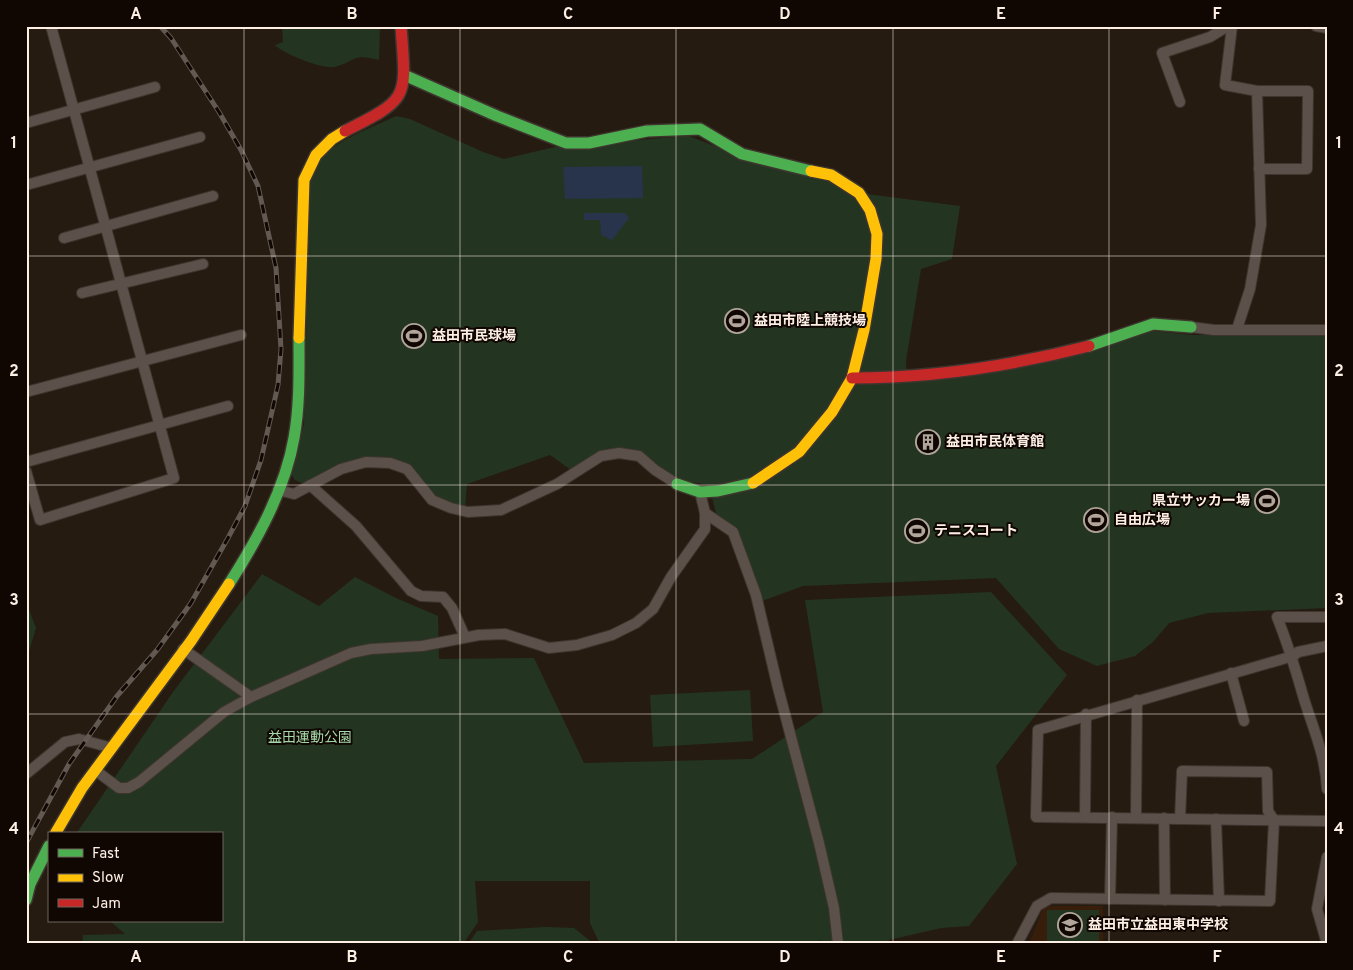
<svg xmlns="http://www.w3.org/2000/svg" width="1353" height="970" font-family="Overpass,'Noto Sans JP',sans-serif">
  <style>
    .built { fill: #361e0a }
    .green { fill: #233521 }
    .water { fill: #27344b }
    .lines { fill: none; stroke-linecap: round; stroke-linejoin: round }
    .street-casing { stroke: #3e352f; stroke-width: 12 }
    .fast-casing { stroke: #3e352f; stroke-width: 14 }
    .slow-casing { stroke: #3e352f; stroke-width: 14 }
    .jam-casing { stroke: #3e352f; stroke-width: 14 }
    .street { stroke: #5b514a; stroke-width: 10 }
    .fast { stroke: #4caf50; stroke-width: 11 }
    .slow { stroke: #ffc107; stroke-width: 11 }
    .jam { stroke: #c62828; stroke-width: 11 }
    .rail-casing { stroke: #625952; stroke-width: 5 }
    .rail { stroke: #100703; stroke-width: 3; stroke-dasharray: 9; stroke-linecap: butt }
    .grid { fill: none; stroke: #feefe5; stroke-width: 1; stroke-opacity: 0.55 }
    .labels { text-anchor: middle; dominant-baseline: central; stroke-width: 4; stroke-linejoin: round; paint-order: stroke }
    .poi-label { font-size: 14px; font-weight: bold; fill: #feefe5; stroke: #100703; text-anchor: start }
    .park-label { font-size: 14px; fill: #a5d8a9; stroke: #100703 }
    .neatline { fill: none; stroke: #feefe5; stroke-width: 2 }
    .grid-label { font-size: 16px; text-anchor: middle; font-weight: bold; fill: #feefe5 }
  </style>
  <rect width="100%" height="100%" fill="#261b11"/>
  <polygon class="built" points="1044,906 1103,906 1103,944 1029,944"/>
  <g class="green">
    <path d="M 282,26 L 380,26 L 379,60 C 350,53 358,61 334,67 C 322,69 284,54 275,45 L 283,42 Z"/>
    <path d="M 396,116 L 410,119 L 483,152 L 504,159 L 559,146 L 689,136 L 743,157 L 831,175 L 859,193 L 960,206 L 952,259 L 921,269 L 906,361 L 907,380 L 1044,363 L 1152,331 L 1192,335 L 1327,333 L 1327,608 L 1208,613 L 1169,623 L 1153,642 L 1135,656 L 1097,666 L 1059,649 L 996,578 L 803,586 L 762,601 L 738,531 L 717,517 L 709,485 L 680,480 L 618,449 L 571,470 L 550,455 L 467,484 L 465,507 C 434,500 415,479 392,459 L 304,484 L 295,480 L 291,474 L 304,424 L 310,186 C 311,181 311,175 313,171 C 322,144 372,128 396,116 Z"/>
    <polygon points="262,574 319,606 355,577 396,598 438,616 439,659 534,658 584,763 752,759 823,712 805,600 991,592 1067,675 996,766 1017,864 969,926 941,928 889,940 888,944 826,944 820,940 816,944 737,944 726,941 724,944 600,944 590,923 590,881 475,881 478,922 463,944 82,944 83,935 125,934 110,921 221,921 221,834 76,834 173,692"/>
    <polygon points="26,602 36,628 26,661"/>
    <polygon points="750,690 753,741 653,747 650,695"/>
    <rect x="1047" y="910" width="52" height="34"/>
    <polygon points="545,927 574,928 594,944 468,944 477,931"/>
  </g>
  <g class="water">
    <polygon points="642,166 643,198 565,199 563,167"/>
    <polygon points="584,213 625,213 629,218 612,240 601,235 600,220 584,220"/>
  </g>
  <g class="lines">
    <defs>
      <g id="street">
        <polyline points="1232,26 1225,85 1257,91 1261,225 1250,289 1237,329"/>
        <polyline points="1316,26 1327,28"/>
        <polyline points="1257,91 1308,91 1307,169 1259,169"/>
        <polyline points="1180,102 1162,53 1210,37 1228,26"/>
        <polyline points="26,123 155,87"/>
        <polyline points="26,185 200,137"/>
        <polyline points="64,238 213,196"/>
        <polyline points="82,293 203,264"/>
        <polyline points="1191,327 1214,330 1327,330"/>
        <polyline points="26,392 241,335"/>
        <polyline points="26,462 228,406"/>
        <polyline points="26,471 40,520 174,478 51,26"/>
        <polyline points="310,485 356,526 411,591 421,596 443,597 452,608 465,637"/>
        <polyline points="278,490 294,494 341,469 366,462 390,463 407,469 432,500 451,508 468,512 501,510 557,484 601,456 619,453 639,456 655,470 677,484"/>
        <polyline points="705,513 733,532 756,595 778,688 819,843 834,908 838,944"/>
        <path d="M 1327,617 L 1277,617 C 1288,644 1296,671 1304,699 C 1314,731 1325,754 1327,789"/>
        <polyline points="1327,646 1298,652 1293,656 1038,730 1036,817 1327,821"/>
        <polyline points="183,649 251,697 351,653 371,649 422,646 479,635 505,634 549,648 577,645 612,635 636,623 653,609 671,577 705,529 705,513 700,492"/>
        <polyline points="1231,673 1244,721"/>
        <polyline points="95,770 119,788 128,788 139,782 224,712 251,697"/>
        <polyline points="26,774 65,742 79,739 112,748"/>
        <polyline points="1085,817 1086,714"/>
        <polyline points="1136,818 1137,700"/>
        <polyline points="1164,818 1165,900"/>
        <polyline points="1216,819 1219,901"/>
        <polyline points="1110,899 1112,817"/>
        <polyline points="1017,944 1037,906 1051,898 1270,901 1274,820 1268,811 1267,772 1182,771 1180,819"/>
        <polyline points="1327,944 1317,909 1327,857"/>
      </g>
      <g id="fast">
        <polyline points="404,75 497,116 566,143 589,143 647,131 700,129 742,154 811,171"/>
        <polyline points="1089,346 1153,324 1191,327"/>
        <polyline points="677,484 700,492 718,491 753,483"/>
        <path d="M 229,584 C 257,540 285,490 294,438 C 300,405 299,371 299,338"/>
        <polyline points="26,900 30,884 49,846"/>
      </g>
      <g id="slow">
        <polyline points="299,338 304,180 316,155 332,139 345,131"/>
        <polyline points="753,483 799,452 832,412 852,378 864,330 876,259 877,234 870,210 859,193 831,175 811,171"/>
        <polyline points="55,834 82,788 191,641 229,584"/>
      </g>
      <g id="jam">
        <path d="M 345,131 C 411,98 406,98 401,26"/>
        <path d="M 852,378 C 932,378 1011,366 1089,346"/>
      </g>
    </defs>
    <use href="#street" class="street-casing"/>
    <use href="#fast" class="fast-casing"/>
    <use href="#slow" class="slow-casing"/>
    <use href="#jam" class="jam-casing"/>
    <use href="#street" class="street"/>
    <use href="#fast" class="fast"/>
    <use href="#slow" class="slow"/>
    <use href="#jam" class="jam"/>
    <defs>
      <polyline id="rail" points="26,843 69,764 117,696 157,650 191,603 228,538 245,506 261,460 278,385 281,349 276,268 258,186 241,150 219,112 171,38 160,26"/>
    </defs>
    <use href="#rail" class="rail-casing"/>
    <use href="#rail" class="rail"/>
  </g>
  <path class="grid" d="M 244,26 L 244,944M 460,26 L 460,944M 676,26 L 676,944M 893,26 L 893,944M 1109,26 L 1109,944M 26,256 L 1327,256M 26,485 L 1327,485M 26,714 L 1327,714"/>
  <defs>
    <symbol id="stadium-ring" viewBox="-11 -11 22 22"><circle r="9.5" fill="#100703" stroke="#b2a59b" stroke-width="1.5"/><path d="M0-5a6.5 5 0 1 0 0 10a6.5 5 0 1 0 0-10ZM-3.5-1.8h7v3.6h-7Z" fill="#b2a59b"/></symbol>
    <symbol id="building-ring" viewBox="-11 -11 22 22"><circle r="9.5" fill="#100703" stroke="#b2a59b" stroke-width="1.5"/><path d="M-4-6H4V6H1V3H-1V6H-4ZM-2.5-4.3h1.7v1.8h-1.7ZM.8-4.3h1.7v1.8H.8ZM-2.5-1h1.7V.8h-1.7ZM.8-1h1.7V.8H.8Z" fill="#b2a59b"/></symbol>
    <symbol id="school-ring" viewBox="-11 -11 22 22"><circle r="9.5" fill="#100703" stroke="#b2a59b" stroke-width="1.5"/><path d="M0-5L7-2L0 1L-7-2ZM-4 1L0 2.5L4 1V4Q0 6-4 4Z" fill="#b2a59b"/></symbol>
  </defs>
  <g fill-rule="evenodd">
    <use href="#stadium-ring" x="723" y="307" width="28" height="28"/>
    <use href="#stadium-ring" x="400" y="322" width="28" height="28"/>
    <use href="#building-ring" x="914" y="428" width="28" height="28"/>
    <use href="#stadium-ring" x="1253" y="487" width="28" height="28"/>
    <use href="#stadium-ring" x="1082" y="506" width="28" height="28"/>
    <use href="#stadium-ring" x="903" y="517" width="28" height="28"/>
    <use href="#school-ring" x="1056" y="911" width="28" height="28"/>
  </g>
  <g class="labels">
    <g class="poi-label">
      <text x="754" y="321">益田市陸上競技場</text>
      <text x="432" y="336">益田市民球場</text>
      <text x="946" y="442">益田市民体育館</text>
      <text x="1250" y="501" text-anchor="end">県立サッカー場</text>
      <text x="1114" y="520">自由広場</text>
      <text x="934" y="531">テニスコート</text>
      <text x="1088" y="925">益田市立益田東中学校</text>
    </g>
    <g class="park-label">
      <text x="310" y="738">益田運動公園</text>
    </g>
  </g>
  <rect width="1353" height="970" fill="none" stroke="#100703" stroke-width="55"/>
  <rect x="48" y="832" width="175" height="90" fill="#100703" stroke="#6f645d"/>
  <rect x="58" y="849" width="25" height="8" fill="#4caf50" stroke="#6f645d"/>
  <text x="92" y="858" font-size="15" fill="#feefe5">Fast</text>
  <rect x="58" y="874" width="25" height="8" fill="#ffc107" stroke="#6f645d"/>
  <text x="92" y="882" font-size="15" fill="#feefe5">Slow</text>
  <rect x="58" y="899" width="25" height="8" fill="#c62828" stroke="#6f645d"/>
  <text x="92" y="908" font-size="15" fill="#feefe5">Jam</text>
  <rect x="28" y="28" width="1298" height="914" class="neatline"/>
  <g class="grid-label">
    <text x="136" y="19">A</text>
    <text x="352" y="19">B</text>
    <text x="568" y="19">C</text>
    <text x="785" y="19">D</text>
    <text x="1001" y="19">E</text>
    <text x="1217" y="19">F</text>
    <text x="14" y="148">1</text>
    <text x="1339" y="148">1</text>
    <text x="14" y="376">2</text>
    <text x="1339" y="376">2</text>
    <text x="14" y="605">3</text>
    <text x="1339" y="605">3</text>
    <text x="14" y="834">4</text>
    <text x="1339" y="834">4</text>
    <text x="136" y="962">A</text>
    <text x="352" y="962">B</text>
    <text x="568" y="962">C</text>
    <text x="785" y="962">D</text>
    <text x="1001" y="962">E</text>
    <text x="1217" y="962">F</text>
  </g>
</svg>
